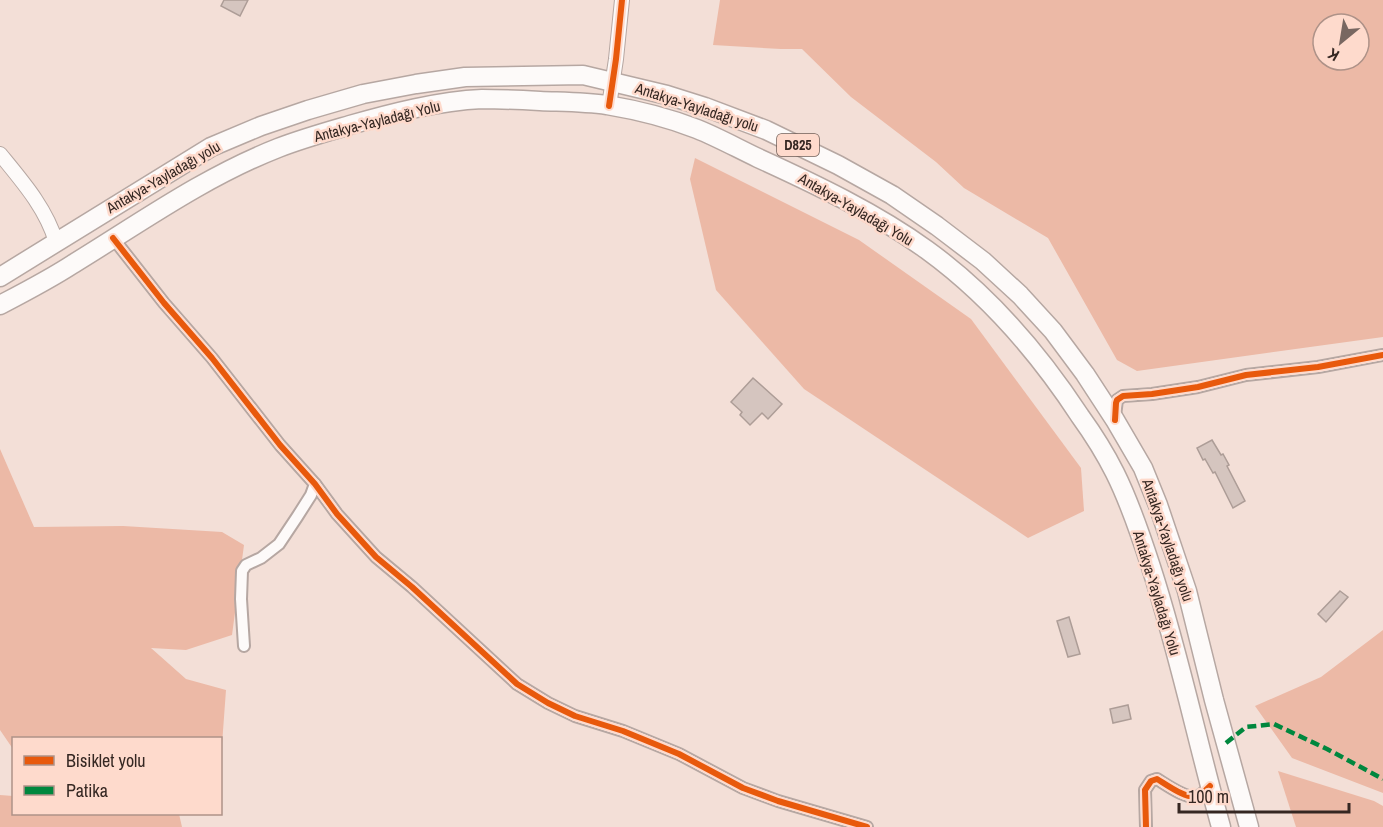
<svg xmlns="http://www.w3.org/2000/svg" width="1383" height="827" font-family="'Archivo Narrow',sans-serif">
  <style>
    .green { fill: #ecb9a6; fill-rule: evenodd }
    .building { fill: #d5c5bf; stroke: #ad9d97; stroke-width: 1.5 }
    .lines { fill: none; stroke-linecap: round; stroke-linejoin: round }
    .minor-casing { stroke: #b6a7a2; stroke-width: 14 }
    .tertiary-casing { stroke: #b6a7a2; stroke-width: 16 }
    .trunk-casing { stroke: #b6a7a2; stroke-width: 21 }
    .minor { stroke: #fdfaf9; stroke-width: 10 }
    .tertiary { stroke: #fdfaf9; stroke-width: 14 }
    .trunk { stroke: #fdfaf9; stroke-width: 18 }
    .quiet { stroke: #00873e; stroke-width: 4.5; stroke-dasharray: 9 4.5; stroke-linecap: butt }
    .cycleway-casing { stroke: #fedacc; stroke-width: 10 }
    .cycleway { stroke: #e8590c; stroke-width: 6 }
    .labels { text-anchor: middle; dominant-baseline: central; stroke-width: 5; stroke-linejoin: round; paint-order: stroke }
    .shield { fill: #fedacc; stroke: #715d55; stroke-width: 1.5 }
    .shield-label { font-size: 14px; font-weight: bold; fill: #352722 }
    .street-label { font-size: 15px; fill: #352722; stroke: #fedacc }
  </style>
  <rect width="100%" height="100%" fill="#f3dfd7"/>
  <g class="green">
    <path d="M 720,0 L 1383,0 L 1383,337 L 1137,371 L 1117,360 L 1048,238 L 964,188 L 936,162 L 851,97 L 802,49 L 781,49 L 713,45 ZM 1323,24 L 1359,24 L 1359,60 L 1323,60 Z"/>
    <polygon points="695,158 859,240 971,319 1081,468 1084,511 1028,538 804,389 716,290 690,179"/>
    <polygon points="0,449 34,527 123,526 222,532 244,545 232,635 186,650 151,648 186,679 226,690 221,758 220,738 14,738 13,749 0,730"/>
    <polygon points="1383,630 1383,793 1292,758 1255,706 1321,677"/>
    <polygon points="1278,771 1374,801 1383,806 1383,827 1296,827"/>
    <polygon points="0,795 13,796 14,814 179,814 182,827 0,827"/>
  </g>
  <g class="building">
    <polygon points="224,0 248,0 240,16 221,6"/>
    <polygon points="753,378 782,404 768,419 762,413 750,425 740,415 742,412 731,402"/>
    <polygon points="1212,440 1221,455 1223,454 1229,465 1227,466 1245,501 1233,508 1215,472 1213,473 1205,459 1203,460 1197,448"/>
    <polygon points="1340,591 1348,597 1326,622 1318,614"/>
    <polygon points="1069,617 1080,654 1068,657 1057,621"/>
    <polygon points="1128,705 1131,719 1113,723 1110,709"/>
  </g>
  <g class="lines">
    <defs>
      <g id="minor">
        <polyline points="113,238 164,303 212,358 280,445 315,484 337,514 376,557 412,587 517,684 548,703 575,716 623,731 679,754 743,788 778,801 867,827"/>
        <polyline points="1115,416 1117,400 1123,396 1152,394 1198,387 1246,375 1318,367 1383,355"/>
        <polyline points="244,646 241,599 242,571 246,565 261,558 279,544 297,517 311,495 315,484"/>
        <path d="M 1146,827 L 1145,790 L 1151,781 L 1157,779 C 1167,785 1187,800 1198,796 C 1203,794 1206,790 1210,786"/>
      </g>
      <g id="tertiary">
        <polyline points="609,106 616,59 622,0"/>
        <path d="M 0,154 C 22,181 46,208 56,242"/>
      </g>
      <g id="trunk">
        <polyline points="0,277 211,147 261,126 308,110 363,94 416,84 465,77 583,75 667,95 705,107 766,130 838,165 892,195 937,226 983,261 1020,295 1053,331 1085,374 1115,420 1143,468 1158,505 1187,591 1214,700 1249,827"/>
        <path d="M 0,305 C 25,292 50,279 73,264 C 140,223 204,177 278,148 C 301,139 326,132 350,125 C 392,113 438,101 482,99 C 501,99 521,100 540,101 C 563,102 585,102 607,105 C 637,110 669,118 697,129 C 717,137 737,148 758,158 C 815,184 876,213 927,250 C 989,295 1038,352 1080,416 C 1093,434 1105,453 1115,473 C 1130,503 1141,536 1151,567 C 1179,653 1197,741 1221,827"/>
      </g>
    </defs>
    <use href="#minor" class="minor-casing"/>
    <use href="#tertiary" class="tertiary-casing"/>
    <use href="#trunk" class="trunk-casing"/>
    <use href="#minor" class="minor"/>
    <use href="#tertiary" class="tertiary"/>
    <use href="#trunk" class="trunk"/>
    <polyline class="quiet" points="1226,743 1246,727 1274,724 1327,749 1383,779"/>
    <defs>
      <g id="cycleway">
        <polyline points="609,106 616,59 622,0"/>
        <polyline points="113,238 164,303 212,358 280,445 315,484 337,514 376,557 412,587 517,684 548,703 575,716 623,731 679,754 743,788 778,801 867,827"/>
        <polyline points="1115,420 1116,403 1117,400 1123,396 1152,394 1198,387 1246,375 1318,367 1383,355"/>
        <path d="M 1146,827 L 1145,790 L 1151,781 L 1157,779 C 1167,785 1187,800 1198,796 C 1203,794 1206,790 1210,786"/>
      </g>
    </defs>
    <use href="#cycleway" class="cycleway-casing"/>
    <use href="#cycleway" class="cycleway"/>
  </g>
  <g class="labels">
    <rect class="shield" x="777" y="134" width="42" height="22" rx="4.5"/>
    <g class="shield-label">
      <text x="798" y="145">D825</text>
    </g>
    <g class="street-label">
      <text transform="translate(697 107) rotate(18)">Antakya-Yayladağı yolu</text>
      <text transform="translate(377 121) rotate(-14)">Antakya-Yayladağı Yolu</text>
      <text transform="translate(163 177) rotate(-30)">Antakya-Yayladağı yolu</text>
      <text transform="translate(856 209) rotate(30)">Antakya-Yayladağı Yolu</text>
      <text transform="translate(1168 540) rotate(71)">Antakya-Yayladağı yolu</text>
      <text transform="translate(1157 593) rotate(73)">Antakya-Yayladağı Yolu</text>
    </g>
  </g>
  <rect x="12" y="737" width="210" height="78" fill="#fedacc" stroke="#ae9288" stroke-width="1.5"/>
  <rect x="24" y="756" width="30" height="9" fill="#e8590c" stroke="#ae9288" stroke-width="1.5"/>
  <text x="66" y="767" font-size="18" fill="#352722">Bisiklet yolu</text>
  <rect x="24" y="786" width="30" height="9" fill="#00873e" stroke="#ae9288" stroke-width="1.5"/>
  <text x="66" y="797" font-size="18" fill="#352722">Patika</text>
  <g transform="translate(1341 42) rotate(210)"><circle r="28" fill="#fedacc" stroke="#ae9288" stroke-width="1.5"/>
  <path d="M0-4.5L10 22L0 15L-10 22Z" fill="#786761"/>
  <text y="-9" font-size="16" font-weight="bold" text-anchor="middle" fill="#352722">K</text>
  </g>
  <path d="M1179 803v9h170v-9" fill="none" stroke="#352722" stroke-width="3"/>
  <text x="1188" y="803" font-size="18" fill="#352722" stroke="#fedacc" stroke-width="4.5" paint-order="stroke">100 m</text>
</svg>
